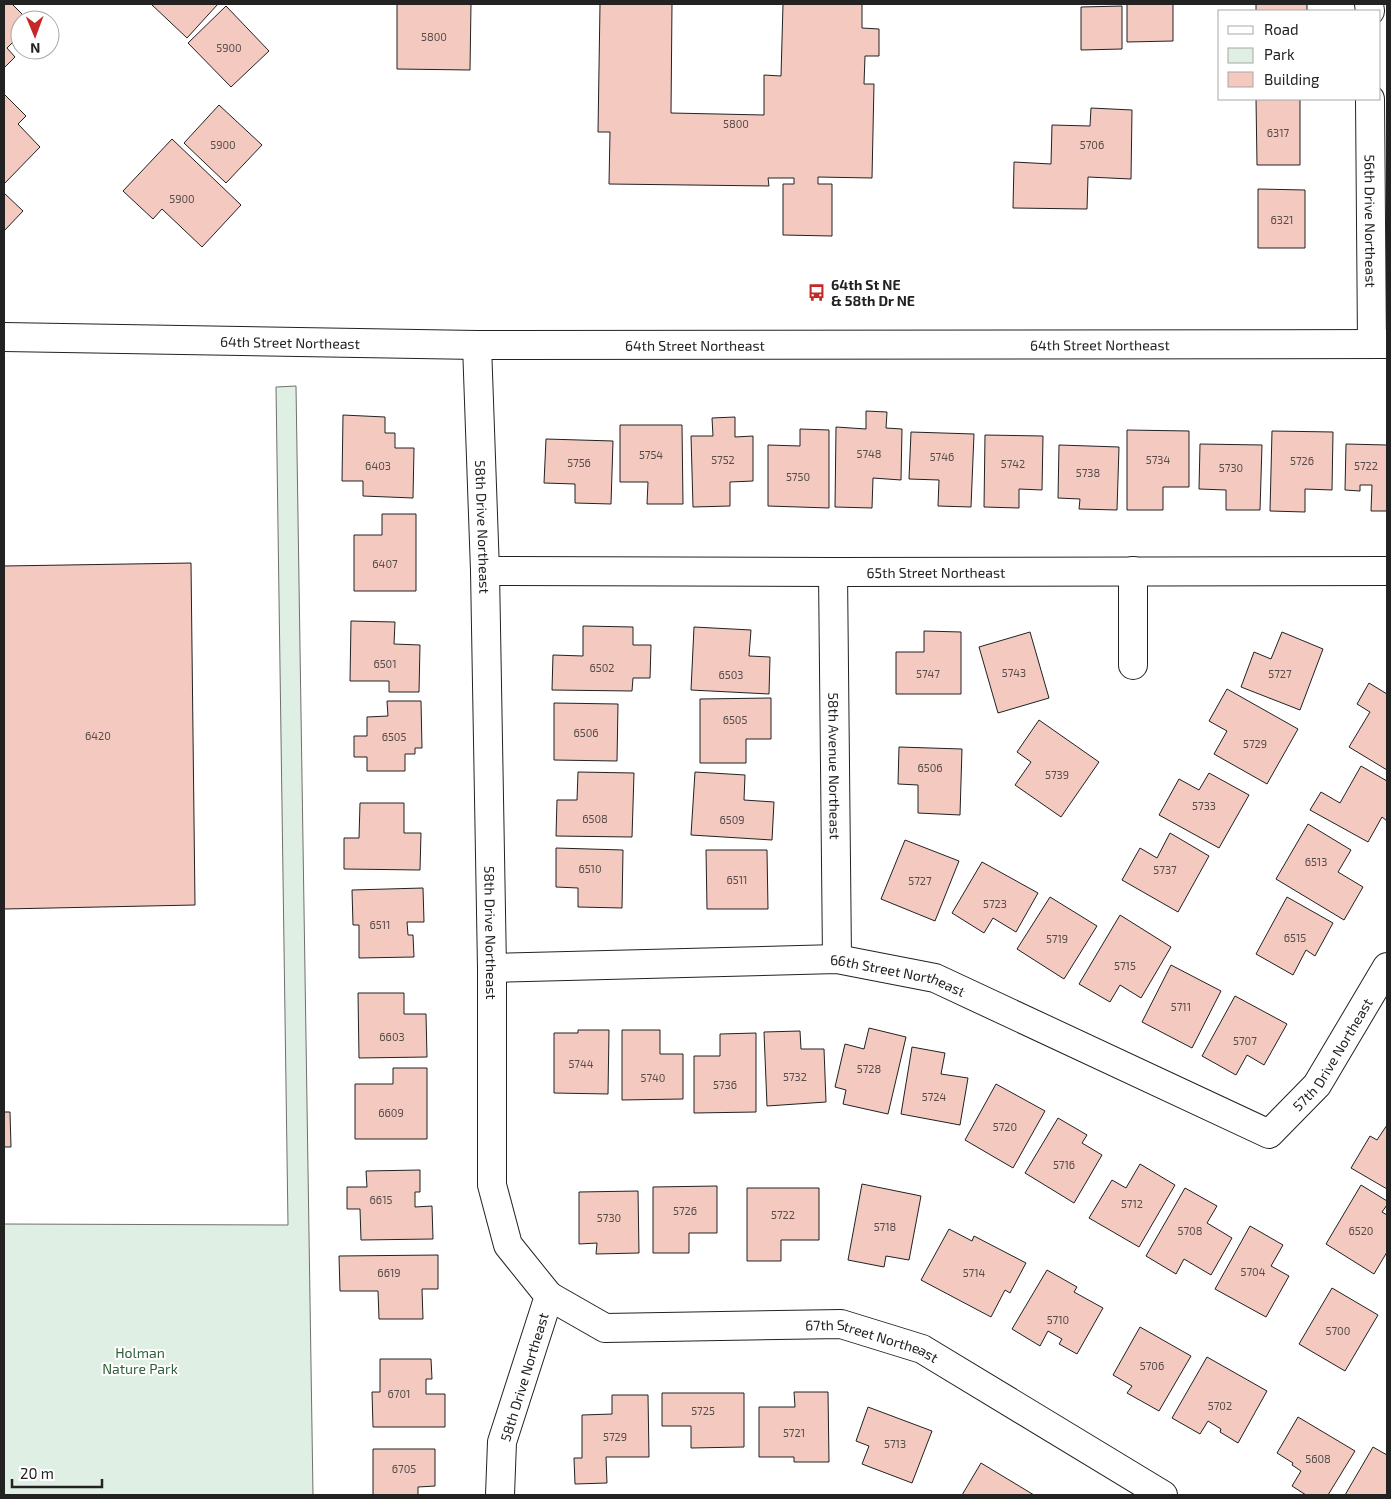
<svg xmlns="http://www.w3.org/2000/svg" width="1391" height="1499" font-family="'Exo 2',sans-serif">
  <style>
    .green { fill: #e0efe3; stroke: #6f6f6f }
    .building { fill: #f3c9c0; stroke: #222 }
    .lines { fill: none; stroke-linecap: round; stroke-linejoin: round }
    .street-casing { stroke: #222; stroke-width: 30 }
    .secondary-casing { stroke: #222; stroke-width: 30 }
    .street { stroke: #fff; stroke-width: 28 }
    .secondary { stroke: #fff; stroke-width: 28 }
    .labels { text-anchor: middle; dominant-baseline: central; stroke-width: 4; stroke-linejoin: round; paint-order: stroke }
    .number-label { font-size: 11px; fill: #564c4a }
    .street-label { font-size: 14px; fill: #222; stroke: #fff }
    .poi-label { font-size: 14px; font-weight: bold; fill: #222; stroke: #fff; text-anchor: start }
    .park-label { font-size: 14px; fill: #2f5e38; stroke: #fff }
  </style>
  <rect width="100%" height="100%" fill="#fff"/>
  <polygon class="green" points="296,386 313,1495 4,1495 4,1224 288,1225 276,387"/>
  <g class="building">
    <polygon points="4,4 12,4 28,20 20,20 20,35 7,48 15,57 4,68"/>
    <polygon points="151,4 218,4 187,38"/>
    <polygon points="397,4 471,4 470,70 397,69"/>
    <polygon points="600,4 672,4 671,113 764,115 764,75 781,76 783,4 862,4 862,28 879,29 879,56 865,56 864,84 874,84 872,178 818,177 818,184 832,184 832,236 783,235 783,184 794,184 794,178 768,178 769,186 609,184 610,132 598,132"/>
    <polygon points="1127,4 1173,4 1173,41 1127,42"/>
    <rect x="1256" y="4" width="51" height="7"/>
    <polygon points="226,6 269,51 231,87 188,43"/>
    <polygon points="1122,6 1122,49 1081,50 1081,7"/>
    <polygon points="4,94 26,116 18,124 40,147 4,184"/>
    <polygon points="1256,99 1300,99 1300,165 1257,165"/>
    <polygon points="219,105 262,145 226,183 184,143"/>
    <polygon points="1091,108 1132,110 1131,179 1088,177 1087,209 1013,208 1014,162 1051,164 1052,125 1090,126"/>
    <polygon points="172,139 241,205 202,247 162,209 153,219 123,191"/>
    <polygon points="1258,189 1305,190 1305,248 1258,248"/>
    <polygon points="4,193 23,211 4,231"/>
    <polygon points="866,411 887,412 886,428 902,429 901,480 873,478 872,508 835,507 836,427 866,429"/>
    <polygon points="343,415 385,417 385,433 395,433 395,448 414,448 413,498 363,496 363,481 342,481"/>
    <polygon points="735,417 735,437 753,436 753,481 730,482 730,506 693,507 691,436 713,436 712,418"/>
    <polygon points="620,425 682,425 683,504 647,504 648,482 620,482"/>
    <polygon points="800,429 829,430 829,508 768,506 768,445 800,446"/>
    <polygon points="1127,430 1189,431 1189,487 1163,487 1163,510 1127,510"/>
    <polygon points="1272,431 1333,432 1332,490 1305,489 1305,512 1270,511"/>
    <polygon points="911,432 974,434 971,507 938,506 939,480 909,479"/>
    <polygon points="985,435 1043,436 1042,490 1019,489 1019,508 984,507"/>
    <polygon points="546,439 613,441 611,504 575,503 575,484 544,483"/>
    <polygon points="1200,444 1262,445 1260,510 1226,510 1226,490 1199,489"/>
    <polygon points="1346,444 1387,445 1387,511 1371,511 1372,485 1360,485 1360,491 1345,490"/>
    <polygon points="1059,445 1119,447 1117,510 1079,509 1080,499 1058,498"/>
    <polygon points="382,514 416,514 416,591 354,591 354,535 382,535"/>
    <polygon points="191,563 195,905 4,909 4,566"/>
    <polygon points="351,621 395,622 394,644 420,645 419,692 389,692 389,681 350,681"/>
    <polygon points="583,626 633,627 633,645 651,645 650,678 633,678 632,691 552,690 553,655 583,656"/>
    <polygon points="694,627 751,630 749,656 770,657 769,694 691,690"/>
    <polygon points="924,631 961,632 961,694 896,694 896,652 924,652"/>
    <polygon points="1030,632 1049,698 998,713 979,647"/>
    <polygon points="1282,632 1323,649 1300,710 1241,687 1254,652 1271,659"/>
    <polygon points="1369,683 1387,694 1387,770 1349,747 1370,712 1357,704"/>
    <polygon points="1227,689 1298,729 1267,784 1214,754 1227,731 1209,721"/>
    <polygon points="771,698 771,739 746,739 746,763 700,763 700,699"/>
    <polygon points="387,701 421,701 422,748 415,748 415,754 405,754 405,771 367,771 367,757 354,757 354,736 367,736 367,717 388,716"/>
    <polygon points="554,703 618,704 617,761 554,760"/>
    <polygon points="1039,720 1099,762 1061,817 1015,785 1031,762 1017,752"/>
    <polygon points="899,747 962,749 960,815 918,813 918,785 898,784"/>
    <polygon points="1361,766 1387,781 1387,821 1382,817 1368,842 1310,810 1321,792 1340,803"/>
    <polygon points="578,772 634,773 632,837 556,836 557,800 577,800"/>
    <polygon points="695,772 745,775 744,800 774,802 772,840 691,835"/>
    <polygon points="1209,773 1249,795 1219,848 1159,815 1179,779 1199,790"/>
    <polygon points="360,803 404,803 404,833 421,833 420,870 344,869 344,838 359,838"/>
    <polygon points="1308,824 1351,850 1338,872 1363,887 1344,920 1276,879"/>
    <polygon points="1170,833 1209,856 1178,912 1122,880 1140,848 1157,858"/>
    <polygon points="905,840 959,861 935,921 881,899"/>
    <polygon points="556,848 623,850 622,908 578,907 578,888 556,887"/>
    <polygon points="706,850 767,850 768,909 707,909"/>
    <polygon points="982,862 1038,893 1016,932 993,918 984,933 952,913"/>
    <polygon points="423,888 424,922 407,922 408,935 413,935 414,957 359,958 359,925 353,925 352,890"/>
    <polygon points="1050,897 1097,926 1064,979 1017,949"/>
    <polygon points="1287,897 1333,923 1315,956 1306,950 1293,975 1256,954"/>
    <polygon points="1120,915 1171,947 1141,998 1120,985 1110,1002 1079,984"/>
    <polygon points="1171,965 1221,991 1192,1048 1142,1022"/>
    <polygon points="358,993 404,993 404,1014 426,1014 427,1057 359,1058"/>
    <polygon points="1235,996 1287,1024 1264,1065 1247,1055 1236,1075 1202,1056"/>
    <polygon points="869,1028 906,1037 888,1114 843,1104 846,1090 835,1087 845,1044 864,1049"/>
    <polygon points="578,1030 609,1030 608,1094 554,1093 554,1033 578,1033"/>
    <polygon points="622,1030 660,1030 660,1054 683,1054 683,1099 622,1100"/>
    <polygon points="800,1031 801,1049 824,1049 826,1102 767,1106 764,1032"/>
    <polygon points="756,1033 756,1112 694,1113 694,1056 720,1056 720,1034"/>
    <polygon points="912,1047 945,1053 941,1074 968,1078 960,1125 901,1114"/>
    <polygon points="393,1068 427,1068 427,1139 355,1139 355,1084 393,1084"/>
    <polygon points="996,1084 1045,1111 1013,1168 965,1140"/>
    <polygon points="4,1112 10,1112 11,1147 4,1147"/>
    <polygon points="1058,1118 1087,1135 1082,1143 1102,1155 1074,1203 1025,1173"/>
    <polygon points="1387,1125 1387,1189 1351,1168 1370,1136 1377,1140"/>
    <polygon points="1140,1164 1175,1185 1139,1247 1089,1218 1112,1180 1126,1188"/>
    <polygon points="420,1170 420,1192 415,1192 415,1207 432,1206 433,1239 361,1240 360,1209 347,1209 347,1187 367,1187 366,1171"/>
    <polygon points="862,1184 921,1196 909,1260 886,1256 884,1267 848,1260"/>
    <polygon points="1361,1185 1387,1201 1387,1205 1382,1212 1387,1215 1387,1252 1374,1274 1326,1244"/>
    <polygon points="717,1186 717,1233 689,1233 689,1253 653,1253 653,1187"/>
    <polygon points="747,1188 819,1188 819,1240 781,1240 781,1261 747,1261"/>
    <polygon points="1185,1188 1217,1206 1207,1223 1232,1238 1211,1275 1184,1259 1176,1274 1146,1256"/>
    <polygon points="638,1191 639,1253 596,1254 597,1243 579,1244 579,1192"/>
    <polygon points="1250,1226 1283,1245 1271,1266 1289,1276 1266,1317 1215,1289"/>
    <polygon points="949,1229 972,1241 974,1236 1026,1263 1010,1293 1005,1290 991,1317 921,1280"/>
    <polygon points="438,1255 438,1289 422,1289 423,1319 379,1319 378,1291 340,1291 339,1256"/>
    <polygon points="1047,1270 1077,1287 1074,1292 1103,1308 1077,1354 1059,1344 1062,1339 1048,1331 1040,1346 1012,1329"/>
    <polygon points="1332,1288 1378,1315 1345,1371 1299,1344"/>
    <polygon points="1140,1327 1191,1356 1159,1411 1127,1393 1132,1386 1113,1375"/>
    <polygon points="1207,1357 1267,1391 1238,1443 1220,1432 1221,1429 1208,1421 1200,1434 1172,1418"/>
    <polygon points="380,1359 431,1359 432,1379 426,1379 426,1394 445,1394 445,1427 373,1427 372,1392 380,1392"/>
    <polygon points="794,1392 828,1392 829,1462 794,1462 794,1457 759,1457 759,1407 795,1407"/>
    <polygon points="662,1393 744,1393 744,1447 691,1448 691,1426 662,1426"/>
    <polygon points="612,1395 648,1395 649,1457 606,1457 607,1483 575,1484 574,1458 582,1458 582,1415 612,1414"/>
    <polygon points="868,1407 932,1431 912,1483 862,1464 869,1446 856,1441"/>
    <polygon points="1298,1417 1355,1451 1328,1495 1306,1495 1292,1486 1301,1471 1292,1465 1293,1463 1277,1453"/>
    <polygon points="1373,1447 1387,1455 1387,1495 1345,1495"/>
    <polygon points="373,1449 435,1449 435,1486 418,1487 418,1495 373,1495"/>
    <polygon points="981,1463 1034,1495 962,1495"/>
  </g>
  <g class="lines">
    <defs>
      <g id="street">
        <polyline points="1369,4 1370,11"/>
        <path id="s1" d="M 1370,99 L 1372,344"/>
        <path id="s2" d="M 477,345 L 485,571 L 492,968 L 492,1185 L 508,1245 L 549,1296 L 502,1442 L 500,1495"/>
        <path id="s3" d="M 485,571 L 833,572 L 1387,571"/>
        <path id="s4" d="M 833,572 L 837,959"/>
        <polyline points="1133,665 1133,571"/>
        <path id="s5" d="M 492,968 L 837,959 L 935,978 L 1269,1134 L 1317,1085 L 1387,967"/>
        <path id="s6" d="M 549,1296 L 605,1328 L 841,1324 L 922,1349 L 1163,1495"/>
      </g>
      <g id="secondary">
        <path id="s7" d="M 4,337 L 477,345 L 1387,344"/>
      </g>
    </defs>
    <use href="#street" class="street-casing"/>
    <use href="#secondary" class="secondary-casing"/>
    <use href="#street" class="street"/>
    <use href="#secondary" class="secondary"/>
  </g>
  <defs>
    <symbol id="bus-bare" viewBox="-9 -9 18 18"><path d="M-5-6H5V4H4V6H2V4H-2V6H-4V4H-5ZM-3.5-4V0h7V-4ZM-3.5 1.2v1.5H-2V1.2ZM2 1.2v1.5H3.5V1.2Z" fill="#c62828" stroke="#fff" stroke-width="2.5" paint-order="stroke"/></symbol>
  </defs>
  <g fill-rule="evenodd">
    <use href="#bus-bare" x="804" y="280" width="25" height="25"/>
  </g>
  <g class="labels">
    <g class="number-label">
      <text x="434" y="36">5800</text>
      <text x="229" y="47">5900</text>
      <text x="736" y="123">5800</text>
      <text x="1278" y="132">6317</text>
      <text x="223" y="144">5900</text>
      <text x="1092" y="144">5706</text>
      <text x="182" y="198">5900</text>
      <text x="1282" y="219">6321</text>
      <text x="869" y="453">5748</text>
      <text x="651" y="454">5754</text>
      <text x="942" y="456">5746</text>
      <text x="723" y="459">5752</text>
      <text x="1158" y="459">5734</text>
      <text x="1302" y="460">5726</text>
      <text x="579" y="462">5756</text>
      <text x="1013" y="463">5742</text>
      <text x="378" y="465">6403</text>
      <text x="1366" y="465">5722</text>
      <text x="1231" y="467">5730</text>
      <text x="1088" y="472">5738</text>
      <text x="798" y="476">5750</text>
      <text x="385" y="563">6407</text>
      <text x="385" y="663">6501</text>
      <text x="602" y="667">6502</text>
      <text x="1014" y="672">5743</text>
      <text x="928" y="673">5747</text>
      <text x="1280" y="673">5727</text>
      <text x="731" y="674">6503</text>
      <text x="735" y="719">6505</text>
      <text x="586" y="732">6506</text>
      <text x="98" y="735">6420</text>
      <text x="394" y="736">6505</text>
      <text x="1255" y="743">5729</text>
      <text x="930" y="767">6506</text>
      <text x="1057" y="774">5739</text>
      <text x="1204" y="805">5733</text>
      <text x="595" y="818">6508</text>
      <text x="732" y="819">6509</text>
      <text x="1316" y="861">6513</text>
      <text x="590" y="868">6510</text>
      <text x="1165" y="869">5737</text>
      <text x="737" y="879">6511</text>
      <text x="920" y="880">5727</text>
      <text x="995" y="903">5723</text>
      <text x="380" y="924">6511</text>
      <text x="1295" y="937">6515</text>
      <text x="1057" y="938">5719</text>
      <text x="1125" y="965">5715</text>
      <text x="1181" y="1006">5711</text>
      <text x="392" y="1036">6603</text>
      <text x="1245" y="1040">5707</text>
      <text x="581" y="1063">5744</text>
      <text x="869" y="1068">5728</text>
      <text x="795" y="1076">5732</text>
      <text x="653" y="1077">5740</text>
      <text x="725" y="1084">5736</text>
      <text x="934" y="1096">5724</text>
      <text x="391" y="1112">6609</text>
      <text x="1005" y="1126">5720</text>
      <text x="1064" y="1164">5716</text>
      <text x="381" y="1199">6615</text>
      <text x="1132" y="1203">5712</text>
      <text x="685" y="1210">5726</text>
      <text x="783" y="1214">5722</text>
      <text x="609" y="1217">5730</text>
      <text x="885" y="1226">5718</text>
      <text x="1190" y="1230">5708</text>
      <text x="1361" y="1230">6520</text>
      <text x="1253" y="1271">5704</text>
      <text x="389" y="1272">6619</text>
      <text x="974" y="1272">5714</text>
      <text x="1058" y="1319">5710</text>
      <text x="1338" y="1330">5700</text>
      <text x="1152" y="1365">5706</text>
      <text x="399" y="1393">6701</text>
      <text x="1220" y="1405">5702</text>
      <text x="703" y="1410">5725</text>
      <text x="794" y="1432">5721</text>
      <text x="615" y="1436">5729</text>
      <text x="895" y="1443">5713</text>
      <text x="1318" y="1458">5608</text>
      <text x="404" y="1468">6705</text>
    </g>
    <g class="street-label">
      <text stroke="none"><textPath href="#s1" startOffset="122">56th Drive Northeast</textPath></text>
      <text stroke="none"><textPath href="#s7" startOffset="286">64th Street Northeast</textPath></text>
      <text stroke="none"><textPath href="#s7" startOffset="1096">64th Street Northeast</textPath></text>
      <text stroke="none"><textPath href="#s7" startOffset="691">64th Street Northeast</textPath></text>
      <text stroke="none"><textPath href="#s2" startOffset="182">58th Drive Northeast</textPath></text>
      <text stroke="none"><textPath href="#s3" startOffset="451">65th Street Northeast</textPath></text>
      <text stroke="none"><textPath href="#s4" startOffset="194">58th Avenue Northeast</textPath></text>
      <text stroke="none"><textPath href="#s2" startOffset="588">58th Drive Northeast</textPath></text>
      <text stroke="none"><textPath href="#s5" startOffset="408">66th Street Northeast</textPath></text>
      <text stroke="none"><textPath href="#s5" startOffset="916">57th Drive Northeast</textPath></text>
      <text stroke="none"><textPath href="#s6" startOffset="334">67th Street Northeast</textPath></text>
      <text transform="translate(524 1377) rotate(-73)">58th Drive Northeast</text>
    </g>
    <g class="poi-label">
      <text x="831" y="284">64th St NE<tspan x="831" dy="16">&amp; 58th Dr NE</tspan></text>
    </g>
    <g class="park-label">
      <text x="140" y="1352">Holman<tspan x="140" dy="16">Nature Park</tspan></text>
    </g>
  </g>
  <rect width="1391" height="1499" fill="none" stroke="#222222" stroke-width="10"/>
  <rect x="1218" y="10" width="162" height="90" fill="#ffffff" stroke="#a7a7a7"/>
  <rect x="1228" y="26" width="25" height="8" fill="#ffffff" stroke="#a7a7a7"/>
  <text x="1264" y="35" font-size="15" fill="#222222">Road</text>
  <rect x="1228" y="48" width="25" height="15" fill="#e0efe3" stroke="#a7a7a7"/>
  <text x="1264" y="60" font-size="15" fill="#222222">Park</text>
  <rect x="1228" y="72" width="25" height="15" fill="#f3c9c0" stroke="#a7a7a7"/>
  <text x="1264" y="85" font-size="15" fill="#222222">Building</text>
  <g transform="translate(35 35) rotate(179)"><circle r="24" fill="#ffffff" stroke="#a7a7a7"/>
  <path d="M0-4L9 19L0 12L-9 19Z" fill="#c62828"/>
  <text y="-8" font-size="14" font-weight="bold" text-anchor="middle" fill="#222222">N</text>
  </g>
  <path d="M12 1479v8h90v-8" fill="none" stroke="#222222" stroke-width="2.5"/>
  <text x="20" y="1479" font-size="15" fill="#222222" stroke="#ffffff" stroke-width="4" paint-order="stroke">20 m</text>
</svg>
